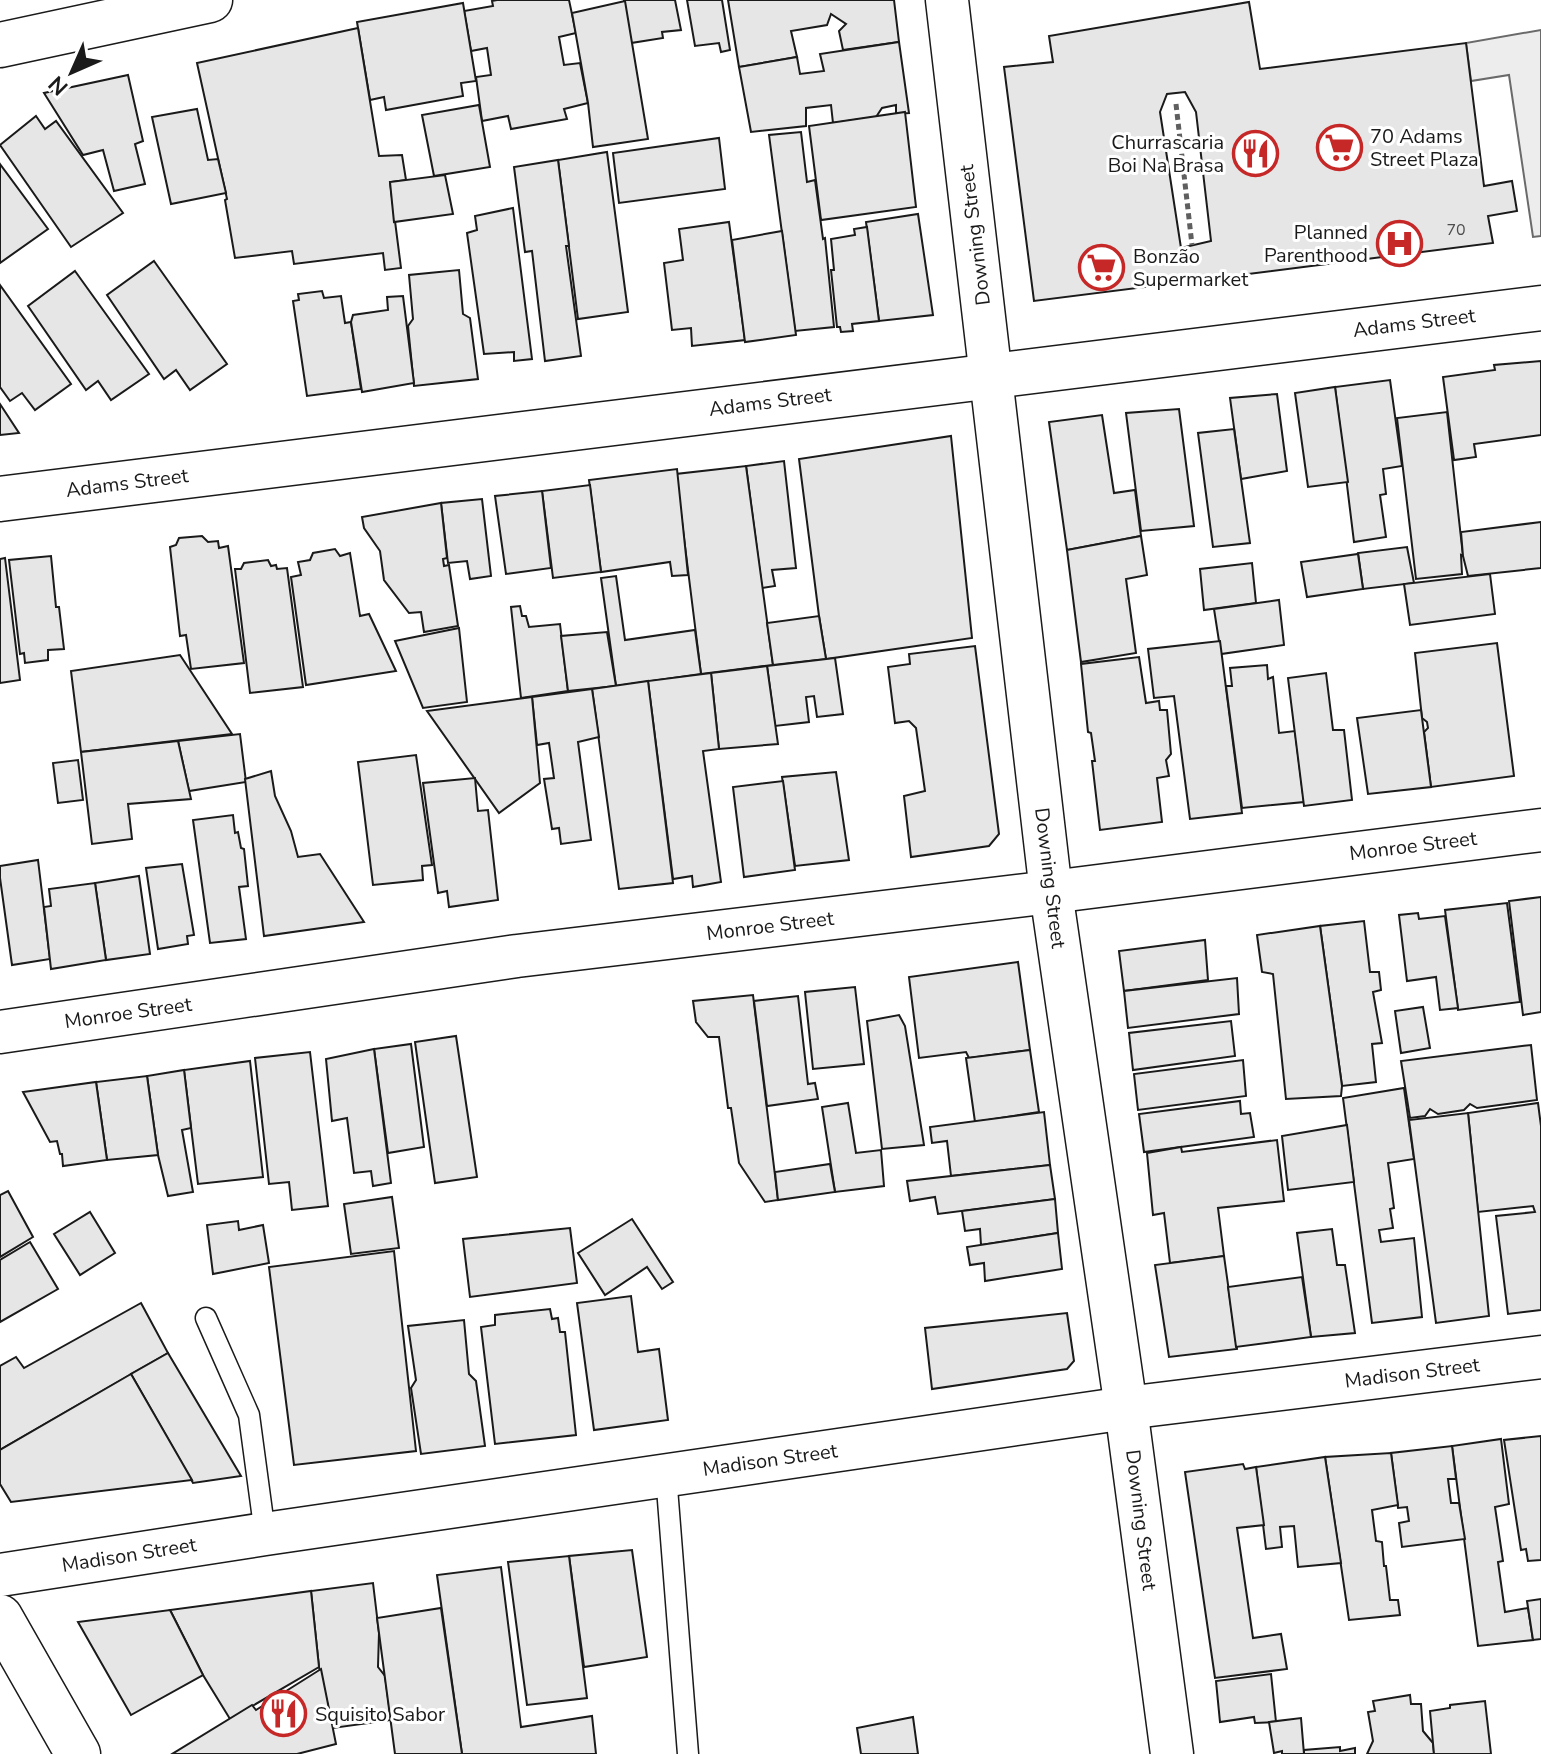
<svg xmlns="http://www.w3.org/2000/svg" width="1541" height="1754" font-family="'Nunito Sans',sans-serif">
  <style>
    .built { fill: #ededed; stroke: #6a6a6a; stroke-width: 2 }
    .building { fill: #e6e6e6; stroke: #1a1a1a; stroke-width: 2; fill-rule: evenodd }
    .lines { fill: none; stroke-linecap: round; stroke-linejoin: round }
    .lane-casing { stroke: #1a1a1a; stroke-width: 23 }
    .street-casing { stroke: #1a1a1a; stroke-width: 45 }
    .secondary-casing { stroke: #1a1a1a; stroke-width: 47 }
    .primary-casing { stroke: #1a1a1a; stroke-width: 47 }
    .path { stroke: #5f5f5f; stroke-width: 5; stroke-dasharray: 6 4; stroke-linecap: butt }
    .lane { stroke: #fff; stroke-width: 20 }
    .street { stroke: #fff; stroke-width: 42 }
    .secondary { stroke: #fff; stroke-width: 44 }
    .primary { stroke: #fff; stroke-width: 44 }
    .labels { text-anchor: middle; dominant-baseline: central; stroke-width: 6; stroke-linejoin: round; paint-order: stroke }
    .number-label { font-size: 16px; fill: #4d4d4d }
    .poi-label { font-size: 20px; fill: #1a1a1a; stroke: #fff; text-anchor: start }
    .street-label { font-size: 20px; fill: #1a1a1a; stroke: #fff }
  </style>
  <rect width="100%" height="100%" fill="#fff"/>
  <polygon class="built" points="1541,30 1541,236 1533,237 1509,75 1471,81 1466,43"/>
  <g class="building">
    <polygon points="497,0 569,0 576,33 559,37 564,65 580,63 588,103 564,109 567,119 511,129 508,116 482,121 476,77 491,75 487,48 471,51 464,11 493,6 492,1"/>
    <polygon points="624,0 675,0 681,30 662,32 663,38 631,43"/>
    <polygon points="687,0 722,0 730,50 721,52 719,43 695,46"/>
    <polygon points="728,0 894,0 899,42 843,50 839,31 846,24 831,14 827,25 791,31 797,57 739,67"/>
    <polygon points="625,1 648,139 593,147 588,103 572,13"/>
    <path d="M 1249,2 L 1260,69 L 1466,43 L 1484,186 L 1512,181 L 1517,211 L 1488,216 L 1493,243 L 1034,301 L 1004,67 L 1053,62 L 1049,36 ZM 1185,92 L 1196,112 L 1211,241 L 1181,248 L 1160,112 L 1167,94 Z"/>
    <polygon points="463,3 476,81 461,83 463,96 386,110 384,97 370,100 357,22"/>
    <polygon points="358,28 379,156 402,155 406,180 390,182 401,268 385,270 383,253 294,264 292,251 235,258 225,200 227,199 197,63"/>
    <polygon points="899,42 909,113 896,114 896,105 882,108 876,117 833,123 831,105 806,108 806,126 751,132 739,67 797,57 800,74 824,71 820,54"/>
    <polygon points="128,75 143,141 135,144 145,184 114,191 103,150 83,155 44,93"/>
    <polygon points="479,105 490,167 434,176 422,115"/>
    <polygon points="197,109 208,160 218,159 226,193 171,204 152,117"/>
    <polygon points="905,112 916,207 821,220 809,126"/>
    <polygon points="36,116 45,129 56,121 123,213 71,247 0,145"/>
    <polygon points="801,132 807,182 815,180 823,239 825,238 834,327 795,331 769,135"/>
    <polygon points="719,138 725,189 619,203 613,153"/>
    <polygon points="607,152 628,312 578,319 558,160"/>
    <polygon points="558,160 569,246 566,246 581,356 545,361 532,251 525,252 514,167"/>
    <polygon points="0,164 48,229 0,263"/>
    <polygon points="445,175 453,214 394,222 390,182"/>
    <polygon points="513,208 532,359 514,361 514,352 484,354 467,233 477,230 475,216"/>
    <polygon points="918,214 933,315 879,321 866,222"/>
    <polygon points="729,222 745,340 692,346 691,328 672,330 664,263 683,260 679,229"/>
    <polygon points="867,227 879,321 852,324 853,331 841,332 840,327 837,327 831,270 834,270 831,239 855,235 854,229"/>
    <polygon points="782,231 796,335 745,342 732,240"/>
    <polygon points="154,261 227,364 190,390 176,370 164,379 107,295"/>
    <polygon points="459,270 463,314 470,318 478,379 414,386 408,326 413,319 409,275"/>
    <polygon points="75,271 149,374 111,400 98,381 86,390 28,306"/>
    <polygon points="0,285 71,384 35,410 22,393 10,401 0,387"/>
    <polygon points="322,291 324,298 341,296 345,323 351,322 361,389 307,396 293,301 299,300 298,294"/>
    <polygon points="403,296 414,383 362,392 351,322 353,315 388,310 387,297"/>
    <polygon points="1541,361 1541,435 1474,444 1476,457 1454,460 1443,377 1495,370 1494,365"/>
    <polygon points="1390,380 1402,466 1383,469 1386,494 1380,495 1386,537 1354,542 1335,387"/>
    <polygon points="1335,387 1348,482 1308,487 1295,393"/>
    <polygon points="1277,394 1287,471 1241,479 1230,398"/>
    <polygon points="0,404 19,433 0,435"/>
    <polygon points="1179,409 1194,526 1141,531 1126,413"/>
    <polygon points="1447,412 1463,556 1461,555 1462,574 1416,579 1397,418"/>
    <polygon points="1102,415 1114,493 1135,490 1141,536 1067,550 1049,422"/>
    <polygon points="1234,429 1250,543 1213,547 1198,433"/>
    <polygon points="951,436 972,638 826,659 819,616 799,459"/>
    <polygon points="784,461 796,568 772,570 775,586 762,588 746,466"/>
    <polygon points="746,466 773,665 701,674 676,474"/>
    <polygon points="677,469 688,575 672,576 670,562 601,572 589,480"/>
    <polygon points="590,485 601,572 553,578 542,491"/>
    <polygon points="542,491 551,568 506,574 495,496"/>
    <polygon points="482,499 491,576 470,579 467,561 448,563 441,503"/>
    <polygon points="441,503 447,558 443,559 444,566 449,565 458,626 424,632 421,612 409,613 384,580 380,551 364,528 362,517"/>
    <polygon points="1541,522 1541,568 1468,576 1463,556 1461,532"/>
    <polygon points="202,536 208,542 218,541 219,548 228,546 244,663 191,669 186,635 180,636 170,547 176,545 179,538"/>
    <polygon points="1141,536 1147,575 1126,579 1136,653 1081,662 1067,550"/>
    <polygon points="1407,547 1414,583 1363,589 1358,553"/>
    <polygon points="335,549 340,556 350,553 360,616 369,614 396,671 306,685 291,577 301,575 298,562 310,560 313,553"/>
    <polygon points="1358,554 1363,589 1307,597 1301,562"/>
    <polygon points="51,556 56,607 59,607 64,649 48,650 48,660 25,663 24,653 20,654 9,560"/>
    <polygon points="5,558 20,680 0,683 0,559"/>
    <polygon points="268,560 271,566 276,565 277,569 287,568 303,687 250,693 235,569 241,569 244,563"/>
    <polygon points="1252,563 1256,603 1204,610 1200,569"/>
    <polygon points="1490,574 1495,614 1410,625 1404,584"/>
    <polygon points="616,576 625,640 695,630 701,674 616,686 601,578"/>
    <polygon points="1279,600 1284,645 1221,654 1214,609"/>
    <polygon points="520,606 522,616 526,616 529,627 560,624 568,691 521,698 511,607"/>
    <polygon points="819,616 826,659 773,665 767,623"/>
    <polygon points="459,628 467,702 423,708 395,641"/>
    <polygon points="607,632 616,686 568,691 561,636"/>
    <polygon points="1220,641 1242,813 1190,819 1174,696 1154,698 1148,649"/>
    <polygon points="1497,643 1514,776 1431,787 1424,732 1428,728 1427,722 1422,718 1415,653"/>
    <polygon points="975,646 999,834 989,846 911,857 904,796 925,791 916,728 909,721 895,723 888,667 910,664 909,654"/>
    <polygon points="180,655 232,734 81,752 71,671"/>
    <polygon points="1139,657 1146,703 1159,701 1160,710 1167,710 1171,754 1166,760 1169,776 1157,778 1162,822 1100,830 1092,761 1095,761 1091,733 1088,732 1081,664"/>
    <polygon points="835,658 843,714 817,717 814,696 806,697 809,722 775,726 767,666"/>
    <polygon points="1267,665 1268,679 1273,677 1279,733 1295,731 1304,802 1242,808 1226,686 1232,686 1230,668"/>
    <polygon points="767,666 778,744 719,749 711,673"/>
    <polygon points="711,673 719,749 703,751 721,882 693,887 692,876 673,879 648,681"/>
    <polygon points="1326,673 1333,730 1344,730 1352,800 1304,806 1288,678"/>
    <polygon points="648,681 673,883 619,889 592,689"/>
    <polygon points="592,689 599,737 578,742 591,840 561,844 559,828 552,829 544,779 554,778 549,743 537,745 532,697"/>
    <polygon points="532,697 540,783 499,813 427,711"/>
    <polygon points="1421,710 1431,787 1368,794 1357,718"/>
    <polygon points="240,734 246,782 189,791 178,741"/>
    <polygon points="178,741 191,799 128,804 132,839 92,844 81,752"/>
    <polygon points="416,755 432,865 422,866 423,880 373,885 358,762"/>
    <polygon points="78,760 83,800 58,803 53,763"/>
    <polygon points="271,771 275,796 291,831 298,857 320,854 364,922 264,936 245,779"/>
    <polygon points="836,772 849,860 795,866 782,777"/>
    <polygon points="475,778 478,811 488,810 498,900 449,907 447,891 438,893 423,783"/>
    <polygon points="783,781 795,870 744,877 733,787"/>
    <polygon points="233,815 235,833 238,832 241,848 244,849 248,886 239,887 246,939 210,943 193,820"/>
    <polygon points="38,860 50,959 12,965 0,878 0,866"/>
    <polygon points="182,864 194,935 187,936 188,944 158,949 146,868"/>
    <polygon points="139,876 150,954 106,960 95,883"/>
    <polygon points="95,883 106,960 51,969 44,907 51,906 49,889"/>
    <polygon points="1541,897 1541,1012 1523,1015 1509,901"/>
    <polygon points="1507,903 1520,1002 1458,1010 1445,910"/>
    <polygon points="1418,913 1419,919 1445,916 1458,1008 1440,1010 1436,977 1407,981 1399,915"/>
    <polygon points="1364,921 1370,972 1379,972 1381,990 1373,992 1382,1043 1372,1044 1376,1082 1342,1086 1320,926"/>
    <polygon points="1320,926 1342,1086 1341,1096 1286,1099 1273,974 1262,972 1257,935"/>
    <polygon points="1205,940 1208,980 1124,991 1119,951"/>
    <polygon points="1018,962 1030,1050 969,1058 966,1052 919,1058 909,977"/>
    <polygon points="1237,978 1239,1014 1128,1028 1124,991"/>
    <polygon points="855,987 864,1064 813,1069 805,992"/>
    <polygon points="753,995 778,1200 765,1202 739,1163 731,1108 728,1108 719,1037 708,1037 696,1022 693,1001"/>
    <polygon points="798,996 808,1084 815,1083 818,1099 767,1106 754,1001"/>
    <polygon points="1423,1007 1430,1048 1401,1053 1395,1011"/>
    <polygon points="899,1015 905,1026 924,1145 882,1149 867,1021"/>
    <polygon points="1231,1021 1235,1056 1133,1070 1129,1033"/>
    <polygon points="456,1036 477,1177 435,1183 415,1042"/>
    <polygon points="411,1044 424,1147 388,1153 374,1049"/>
    <polygon points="1531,1045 1537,1100 1477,1108 1470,1104 1464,1110 1438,1114 1430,1109 1425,1116 1410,1118 1401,1061"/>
    <polygon points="374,1049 391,1183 373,1186 371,1171 354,1173 347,1118 332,1121 326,1059"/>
    <polygon points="1030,1050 1039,1112 975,1122 966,1058"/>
    <polygon points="310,1052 328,1206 292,1210 289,1182 269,1184 255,1058"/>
    <polygon points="1243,1060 1246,1096 1138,1110 1134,1074"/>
    <polygon points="250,1061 263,1177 198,1184 184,1070"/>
    <polygon points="184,1070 191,1128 182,1130 193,1192 168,1196 158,1155 147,1076"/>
    <polygon points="147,1076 158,1155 107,1160 96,1082"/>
    <polygon points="96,1082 107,1160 63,1166 62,1154 60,1154 57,1141 50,1142 23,1092"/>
    <polygon points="1404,1088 1414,1159 1388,1163 1394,1208 1390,1209 1393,1228 1379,1230 1381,1242 1414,1238 1422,1317 1372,1323 1343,1098"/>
    <polygon points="1240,1101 1241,1114 1250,1113 1254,1137 1144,1152 1139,1114"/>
    <polygon points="848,1103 856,1153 881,1150 884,1186 835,1192 822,1107"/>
    <polygon points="1538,1103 1541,1126 1541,1310 1508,1314 1496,1216 1535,1212 1533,1206 1478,1212 1468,1113"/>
    <polygon points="1044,1112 1050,1165 951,1176 947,1141 932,1143 930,1127"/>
    <polygon points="1468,1113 1489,1316 1436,1323 1409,1120"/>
    <polygon points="1347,1125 1354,1182 1288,1190 1282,1136"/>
    <polygon points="1277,1140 1284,1201 1218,1208 1224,1256 1170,1263 1164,1213 1153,1215 1147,1153 1181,1147 1182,1152"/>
    <polygon points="830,1164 835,1192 778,1200 775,1172"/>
    <polygon points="1050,1165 1055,1199 938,1214 935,1197 910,1201 907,1181"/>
    <polygon points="8,1191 33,1237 0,1257 0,1195"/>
    <polygon points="392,1197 399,1248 351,1254 344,1204"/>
    <polygon points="1055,1199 1058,1233 981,1245 980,1229 965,1231 962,1211"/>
    <polygon points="90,1212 115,1253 80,1275 54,1234"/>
    <polygon points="632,1219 673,1282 662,1289 647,1267 605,1295 578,1253"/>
    <polygon points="238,1221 239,1230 263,1225 269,1263 213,1274 207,1225"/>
    <polygon points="570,1228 577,1283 470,1297 463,1239"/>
    <polygon points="1332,1229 1337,1265 1345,1265 1355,1333 1311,1337 1297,1233"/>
    <polygon points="1058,1233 1062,1269 985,1281 984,1263 970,1265 967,1247"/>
    <polygon points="30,1242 58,1289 0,1322 0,1260"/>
    <polygon points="394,1251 416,1451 294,1465 269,1267"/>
    <polygon points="1224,1256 1237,1349 1169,1357 1155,1265"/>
    <polygon points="1302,1277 1311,1337 1236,1347 1228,1287"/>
    <polygon points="631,1296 638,1352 659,1349 668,1420 594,1430 577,1303"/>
    <polygon points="141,1303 168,1353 0,1450 0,1366 16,1357 24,1368"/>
    <polygon points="550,1309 552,1319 558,1318 560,1332 565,1332 576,1435 495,1444 481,1327 495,1325 495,1315"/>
    <polygon points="1067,1313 1074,1361 1067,1369 932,1389 925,1328"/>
    <polygon points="464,1320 469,1374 476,1381 485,1446 421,1454 411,1388 416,1380 408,1326"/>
    <polygon points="168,1353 241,1476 193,1483 131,1374"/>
    <polygon points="131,1374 192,1480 11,1502 0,1484 0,1450"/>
    <polygon points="1541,1436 1541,1560 1528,1561 1526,1549 1521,1550 1504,1440"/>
    <polygon points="1501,1439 1509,1504 1495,1507 1503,1561 1498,1562 1505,1612 1528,1608 1533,1640 1478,1646 1452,1446"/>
    <polygon points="1452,1446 1456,1479 1448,1479 1451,1503 1459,1503 1465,1539 1402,1547 1399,1523 1409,1521 1407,1507 1398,1508 1391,1453"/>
    <polygon points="1391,1453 1398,1505 1372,1510 1376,1541 1382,1542 1384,1566 1386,1566 1390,1600 1398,1600 1400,1615 1349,1620 1325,1457"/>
    <polygon points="1325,1457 1341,1563 1298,1567 1294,1526 1280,1527 1282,1547 1266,1549 1256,1467"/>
    <polygon points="1243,1464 1245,1469 1256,1467 1264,1525 1237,1528 1253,1638 1281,1634 1287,1669 1215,1678 1185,1472"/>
    <polygon points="632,1550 647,1657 584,1667 569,1556"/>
    <polygon points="569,1556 587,1698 527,1705 508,1562"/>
    <polygon points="501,1567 521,1727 592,1716 596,1754 462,1754 437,1575"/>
    <polygon points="373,1583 379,1633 378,1667 385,1676 391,1720 333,1728 319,1667 311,1591"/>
    <polygon points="311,1591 319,1667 230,1719 203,1675 170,1610"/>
    <polygon points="1541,1599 1541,1639 1533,1640 1527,1601"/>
    <polygon points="441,1608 462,1754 395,1754 377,1618"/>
    <polygon points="170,1610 203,1675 131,1715 78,1622"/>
    <polygon points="321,1669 336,1744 297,1754 172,1754 252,1705 256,1710"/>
    <polygon points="1271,1674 1276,1722 1255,1723 1254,1717 1220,1722 1216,1681"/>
    <polygon points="1410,1695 1411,1704 1421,1704 1423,1731 1433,1743 1434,1754 1367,1754 1373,1741 1368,1712 1375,1711 1373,1701"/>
    <polygon points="1485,1701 1491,1754 1434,1754 1430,1711 1450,1708 1450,1705"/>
    <polygon points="913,1717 918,1754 861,1754 857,1728"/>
    <polygon points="1301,1718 1304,1754 1282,1754 1282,1751 1274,1753 1269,1722"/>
    <polygon points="1340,1747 1340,1751 1355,1748 1355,1754 1304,1754 1304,1750"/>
  </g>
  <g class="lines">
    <defs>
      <g id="lane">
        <polyline points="206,1318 249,1415 265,1534"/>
        <polyline points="666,1475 688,1754"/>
      </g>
      <g id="street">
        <polyline points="947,0 1051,892 1126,1408 1172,1754"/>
        <polyline points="0,1032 517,956 1051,892 1541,830"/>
        <polyline points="0,1575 265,1534 1126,1408 1541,1357"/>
      </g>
      <g id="secondary">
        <polyline points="0,45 210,0"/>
        <polyline points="0,499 1541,308"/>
      </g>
      <polyline id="primary" points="0,1617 78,1754"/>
    </defs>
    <use href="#lane" class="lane-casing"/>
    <use href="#street" class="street-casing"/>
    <use href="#secondary" class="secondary-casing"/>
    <use href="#primary" class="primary-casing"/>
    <polyline class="path" points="1176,104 1192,245"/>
    <use href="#lane" class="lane"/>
    <use href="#street" class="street"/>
    <use href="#secondary" class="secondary"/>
    <use href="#primary" class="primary"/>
  </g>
  <defs>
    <symbol id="supermarket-ring" viewBox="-11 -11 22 22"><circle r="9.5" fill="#fff" stroke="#c62828" stroke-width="1.5"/><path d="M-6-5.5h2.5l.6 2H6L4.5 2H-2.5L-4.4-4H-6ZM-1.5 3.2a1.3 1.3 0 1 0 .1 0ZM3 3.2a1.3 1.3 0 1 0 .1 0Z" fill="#c62828"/></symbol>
    <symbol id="restaurant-ring" viewBox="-11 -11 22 22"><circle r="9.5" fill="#fff" stroke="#c62828" stroke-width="1.5"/><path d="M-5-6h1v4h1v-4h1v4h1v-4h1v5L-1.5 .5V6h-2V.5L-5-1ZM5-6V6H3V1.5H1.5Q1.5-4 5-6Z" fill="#c62828"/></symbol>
    <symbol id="hospital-ring" viewBox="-11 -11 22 22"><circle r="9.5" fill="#fff" stroke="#c62828" stroke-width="1.5"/><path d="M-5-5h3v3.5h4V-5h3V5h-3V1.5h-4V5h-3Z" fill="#c62828"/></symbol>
  </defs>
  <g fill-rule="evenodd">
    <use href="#supermarket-ring" x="1314" y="122" width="51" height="51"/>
    <use href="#restaurant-ring" x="1230" y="128" width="51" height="51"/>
    <use href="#hospital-ring" x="1374" y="218" width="51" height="51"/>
    <use href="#supermarket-ring" x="1076" y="242" width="51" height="51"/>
    <use href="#restaurant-ring" x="258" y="1688" width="51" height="51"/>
  </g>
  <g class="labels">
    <g class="number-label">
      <text x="1456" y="230">70</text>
    </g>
    <g class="poi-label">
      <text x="1370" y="136">70 Adams<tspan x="1370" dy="23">Street Plaza</tspan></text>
      <text x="1224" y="142" text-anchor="end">Churrascaria<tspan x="1224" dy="23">Boi Na Brasa</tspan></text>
      <text x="1368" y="232" text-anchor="end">Planned<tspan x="1368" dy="23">Parenthood</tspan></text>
      <text x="1133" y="256">Bonzão<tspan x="1133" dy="23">Supermarket</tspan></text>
      <text x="315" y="1714">Squisito Sabor</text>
    </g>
    <g class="street-label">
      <text transform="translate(975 235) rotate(-97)">Downing Street</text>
      <text transform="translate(1414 323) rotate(-7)">Adams Street</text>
      <text transform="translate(770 402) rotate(-7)">Adams Street</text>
      <text transform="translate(127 483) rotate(-7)">Adams Street</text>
      <text transform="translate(1413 846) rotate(-7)">Monroe Street</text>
      <text transform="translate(1050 878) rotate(83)">Downing Street</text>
      <text transform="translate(770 926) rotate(-7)">Monroe Street</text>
      <text transform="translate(128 1013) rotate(-8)">Monroe Street</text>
      <text transform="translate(1412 1373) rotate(-7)">Madison Street</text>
      <text transform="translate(770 1460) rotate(-8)">Madison Street</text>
      <text transform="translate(1141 1520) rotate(83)">Downing Street</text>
      <text transform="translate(129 1555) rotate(-9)">Madison Street</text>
    </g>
  </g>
  <g transform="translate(72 72) rotate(225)" stroke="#ffffff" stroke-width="6" paint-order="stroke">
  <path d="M0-6L14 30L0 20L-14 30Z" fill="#1a1a1a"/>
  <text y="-12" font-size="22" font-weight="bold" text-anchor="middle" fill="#1a1a1a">N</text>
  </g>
</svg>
